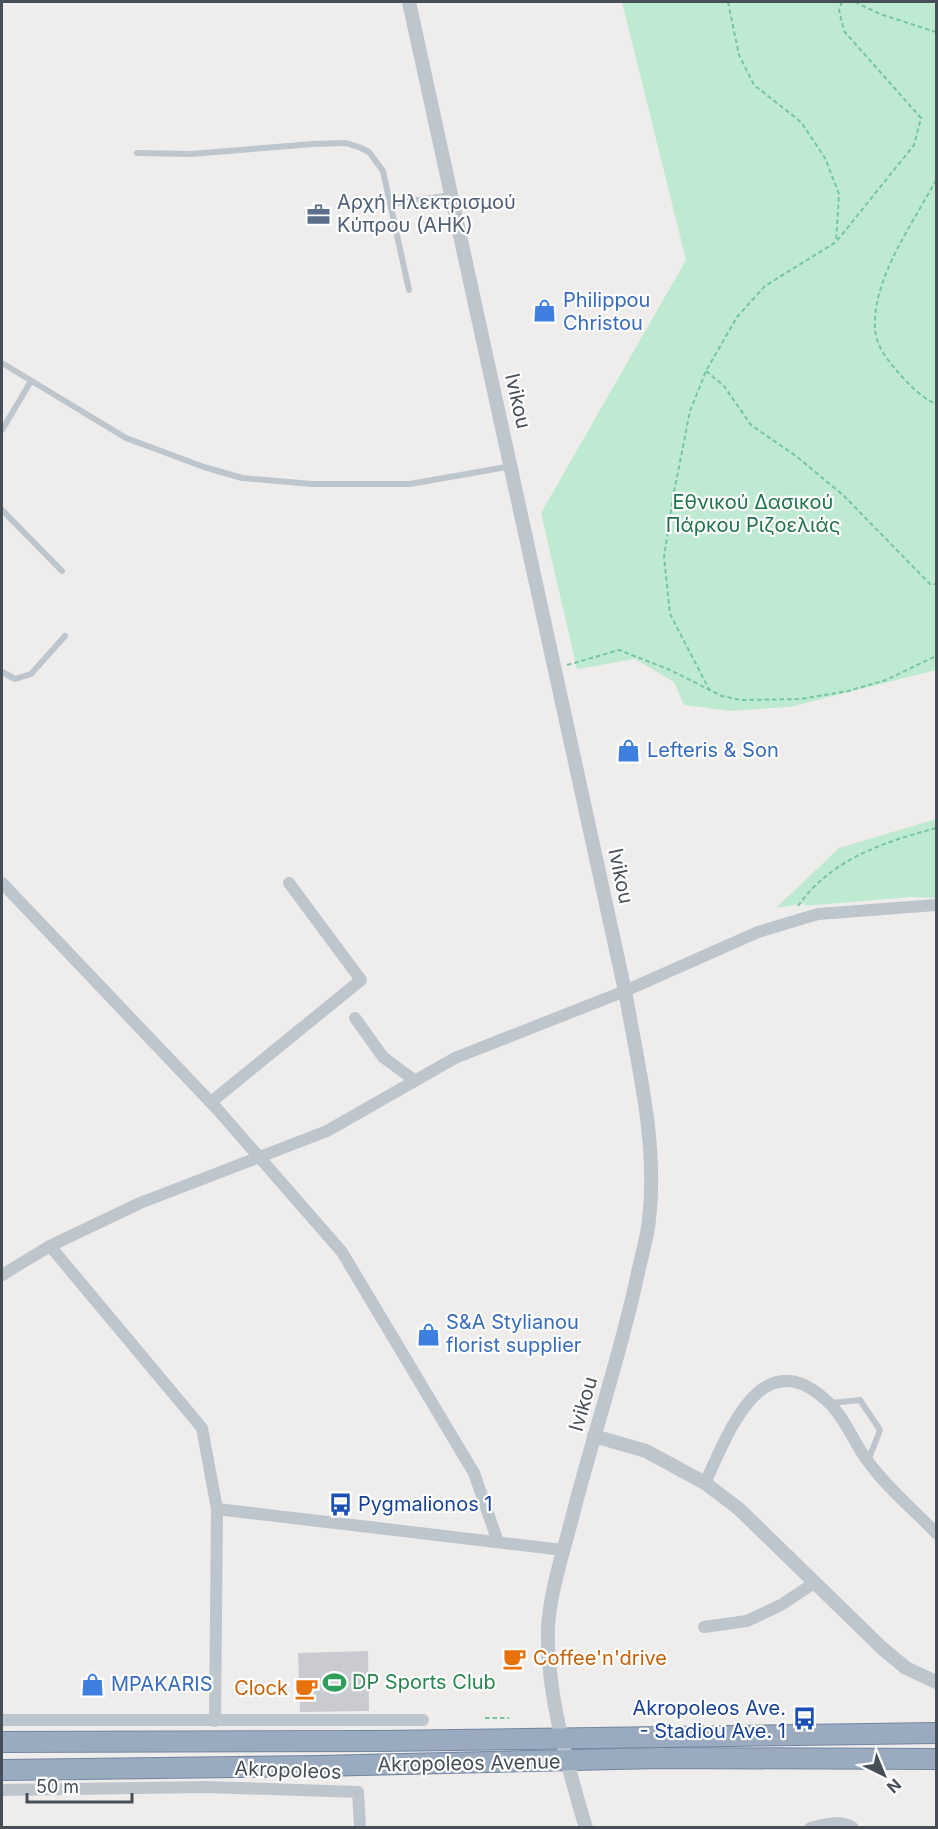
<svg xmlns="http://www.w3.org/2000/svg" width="938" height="1829" font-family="Inter,sans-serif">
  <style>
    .green { fill: #bdead1 }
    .building { fill: #cacbd1 }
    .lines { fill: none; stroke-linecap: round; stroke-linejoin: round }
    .trunk-casing { stroke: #7387a3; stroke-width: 22 }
    .path { stroke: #78c5a4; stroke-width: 2; stroke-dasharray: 4.5 3; stroke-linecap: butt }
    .service { stroke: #bec6cd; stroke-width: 6 }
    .minor { stroke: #bec6cd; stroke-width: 12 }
    .tertiary { stroke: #bec6cd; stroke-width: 14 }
    .trunk { stroke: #9aabc0; stroke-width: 20 }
    .labels { text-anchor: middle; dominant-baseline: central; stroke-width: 4.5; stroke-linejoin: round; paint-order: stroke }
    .service-label { font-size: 20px; fill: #4e5e75; stroke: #fff; text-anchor: start }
    .shop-label { font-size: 20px; fill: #366cbe; stroke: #fff; text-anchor: start }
    .street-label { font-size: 20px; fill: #464e58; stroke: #fff }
    .park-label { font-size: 20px; fill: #1e724e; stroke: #fff }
    .transit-label { font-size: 20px; fill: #164399; stroke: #fff; text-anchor: start }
    .food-label { font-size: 20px; fill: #c56008; stroke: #fff; text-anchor: start }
    .leisure-label { font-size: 20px; fill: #27864d; stroke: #fff; text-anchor: start }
  </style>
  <rect width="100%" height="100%" fill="#efecec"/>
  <g class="green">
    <polygon points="622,2 936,2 936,670 789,707 730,711 684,705 674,682 635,659 577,669 541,513 686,260"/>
    <polygon points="936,819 936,898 910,897 804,906 806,903 776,908 839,848"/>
  </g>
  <polygon class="building" points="368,1651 369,1711 300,1712 298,1653"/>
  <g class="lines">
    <defs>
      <g id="trunk">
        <polyline points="2,1742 381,1741 936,1733"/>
        <polyline points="2,1770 319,1766 660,1758 936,1759"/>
      </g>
    </defs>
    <use href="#trunk" class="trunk-casing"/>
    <g class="path">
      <polyline points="728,2 739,55 754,85 801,122 825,158 839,194 836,242"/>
      <polyline points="855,2 880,14 936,32"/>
      <path d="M 936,180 C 914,222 873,277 875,327 C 875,344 887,360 898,372 C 908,384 922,398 936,404"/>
      <polyline points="706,371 724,386 751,425 796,456 843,495 930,584 936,584"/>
      <polyline points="567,665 619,650 668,669 722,696 741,700 801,699 848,691 886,680 936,656"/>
      <polyline points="710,691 670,614 664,557 673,497 690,411 706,371 737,317 765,286 836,242 914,145 921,118 844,31 839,10 842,2"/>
      <path d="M 798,906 C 831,859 884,842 936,828"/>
      <polyline points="485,1718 509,1718"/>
    </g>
    <g class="service">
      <polyline points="137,153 191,154 313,144 346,143 361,148 369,152 383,171 409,290"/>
      <polyline points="392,204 451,195"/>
      <polyline points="2,363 126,438 204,467 242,478 312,484 410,484 512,466"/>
      <polyline points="2,430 31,381"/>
      <polyline points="2,510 62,571"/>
      <polyline points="2,672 15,679 31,674 65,636"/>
      <polyline points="831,1403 860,1400 880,1430 868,1461"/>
    </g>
    <g class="minor">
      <polyline points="2,883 218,1110 342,1252 474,1473 498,1542"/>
      <polyline points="355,1018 383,1057 414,1080"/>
      <polyline points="211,1102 361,980 289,883"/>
      <polyline points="50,1246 202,1428 217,1509 215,1721"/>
      <polyline points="2,1275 50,1246 140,1203 327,1131 455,1058 625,991 758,932 818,914 936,905"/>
      <path d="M 705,1483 C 729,1432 762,1338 829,1403 C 845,1418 854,1443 867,1460 C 886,1487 914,1510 936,1533"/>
      <polyline points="217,1509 563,1550"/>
      <polyline points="704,1627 747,1621 781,1605 814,1583"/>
      <polyline points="2,1720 423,1720"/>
      <polyline points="2,1790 207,1787 358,1792 360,1828"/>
      <path d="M 810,1828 C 824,1825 841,1819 853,1828"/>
    </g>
    <g class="tertiary">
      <path d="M 409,2 L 625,991 C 638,1066 658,1144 649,1220 C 647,1240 640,1261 636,1282 C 618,1363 591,1442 571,1522 C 562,1557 550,1592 548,1628 C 546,1690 568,1768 586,1828"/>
      <polyline points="594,1436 646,1451 705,1483 739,1509 883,1649 906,1668 936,1682"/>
    </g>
    <use href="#trunk" class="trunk"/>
  </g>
  <defs>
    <symbol id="office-bare" viewBox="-9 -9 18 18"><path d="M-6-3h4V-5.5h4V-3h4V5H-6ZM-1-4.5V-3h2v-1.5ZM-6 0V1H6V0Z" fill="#5c6f8a" stroke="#fff" stroke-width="2.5" paint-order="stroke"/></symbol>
    <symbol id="shop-bare" viewBox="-9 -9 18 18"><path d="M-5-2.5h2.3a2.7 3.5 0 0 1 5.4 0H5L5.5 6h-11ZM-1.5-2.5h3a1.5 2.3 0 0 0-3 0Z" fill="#3f7fe0" stroke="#fff" stroke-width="2.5" paint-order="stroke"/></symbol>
    <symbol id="bus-bare" viewBox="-9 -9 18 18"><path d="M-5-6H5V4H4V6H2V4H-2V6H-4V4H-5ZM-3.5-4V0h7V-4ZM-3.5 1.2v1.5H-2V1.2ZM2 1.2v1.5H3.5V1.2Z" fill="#1a4fb4" stroke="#fff" stroke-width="2.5" paint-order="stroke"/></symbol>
    <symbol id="cafe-bare" viewBox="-9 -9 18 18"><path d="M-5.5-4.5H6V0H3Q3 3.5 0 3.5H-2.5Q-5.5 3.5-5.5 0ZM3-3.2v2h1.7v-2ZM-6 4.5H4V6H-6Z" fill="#e8710a" stroke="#fff" stroke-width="2.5" paint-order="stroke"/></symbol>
    <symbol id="stadium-bare" viewBox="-9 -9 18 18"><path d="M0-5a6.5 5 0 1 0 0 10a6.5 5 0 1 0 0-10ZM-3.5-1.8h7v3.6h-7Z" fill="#2e9e5b" stroke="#fff" stroke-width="2.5" paint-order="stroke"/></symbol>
  </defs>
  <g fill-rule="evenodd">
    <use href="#office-bare" x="302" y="198" width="33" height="33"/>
    <use href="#shop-bare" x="528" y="294" width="33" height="33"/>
    <use href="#shop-bare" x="612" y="734" width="33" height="33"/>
    <use href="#shop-bare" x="412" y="1318" width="33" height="33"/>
    <use href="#bus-bare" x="324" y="1488" width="33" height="33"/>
    <use href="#cafe-bare" x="498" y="1642" width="33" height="33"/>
    <use href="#stadium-bare" x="318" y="1666" width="33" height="33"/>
    <use href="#shop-bare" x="76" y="1668" width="33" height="33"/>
    <use href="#cafe-bare" x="290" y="1672" width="33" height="33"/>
    <use href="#bus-bare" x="788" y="1702" width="33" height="33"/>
  </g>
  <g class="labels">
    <g class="service-label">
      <text x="337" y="202">Αρχή Ηλεκτρισμού<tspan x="337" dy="23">Κύπρου (ΑΗΚ)</tspan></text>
    </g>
    <g class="shop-label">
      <text x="563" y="300">Philippou<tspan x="563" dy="23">Christou</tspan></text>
      <text x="647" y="750">Lefteris &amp; Son</text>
      <text x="446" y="1322">S&amp;A Stylianou<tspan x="446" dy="23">florist supplier</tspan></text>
      <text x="111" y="1684">MPAKARIS</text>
    </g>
    <g class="street-label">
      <text transform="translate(518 401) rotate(77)">Ivikou</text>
      <text transform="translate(621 876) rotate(78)">Ivikou</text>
      <text transform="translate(583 1404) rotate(-74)">Ivikou</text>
      <text transform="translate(469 1763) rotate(-1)">Akropoleos Avenue</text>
      <text transform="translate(288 1770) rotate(2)">Akropoleos</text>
    </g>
    <g class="park-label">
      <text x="753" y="502">Εθνικού Δασικού<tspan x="753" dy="23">Πάρκου Ριζοελιάς</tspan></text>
    </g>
    <g class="transit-label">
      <text x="358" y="1504">Pygmalionos 1</text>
      <text x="786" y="1708" text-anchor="end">Akropoleos Ave.<tspan x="786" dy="23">- Stadiou Ave. 1</tspan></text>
    </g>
    <g class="food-label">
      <text x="533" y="1658">Coffee'n'drive</text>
      <text x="288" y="1688" text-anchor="end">Clock</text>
    </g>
    <g class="leisure-label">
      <text x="352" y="1682">DP Sports Club</text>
    </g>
  </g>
  <rect width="938" height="1829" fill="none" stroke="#464e58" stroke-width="6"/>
  <g transform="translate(884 1775) rotate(137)" stroke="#ffffff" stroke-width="4.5" paint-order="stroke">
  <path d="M0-4.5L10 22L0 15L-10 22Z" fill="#464e58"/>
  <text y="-9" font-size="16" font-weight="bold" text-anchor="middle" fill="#464e58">N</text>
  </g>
  <path d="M27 1793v9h105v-9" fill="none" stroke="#464e58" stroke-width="3"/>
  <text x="36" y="1793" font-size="18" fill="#464e58" stroke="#ffffff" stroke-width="4.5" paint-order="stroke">50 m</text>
</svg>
